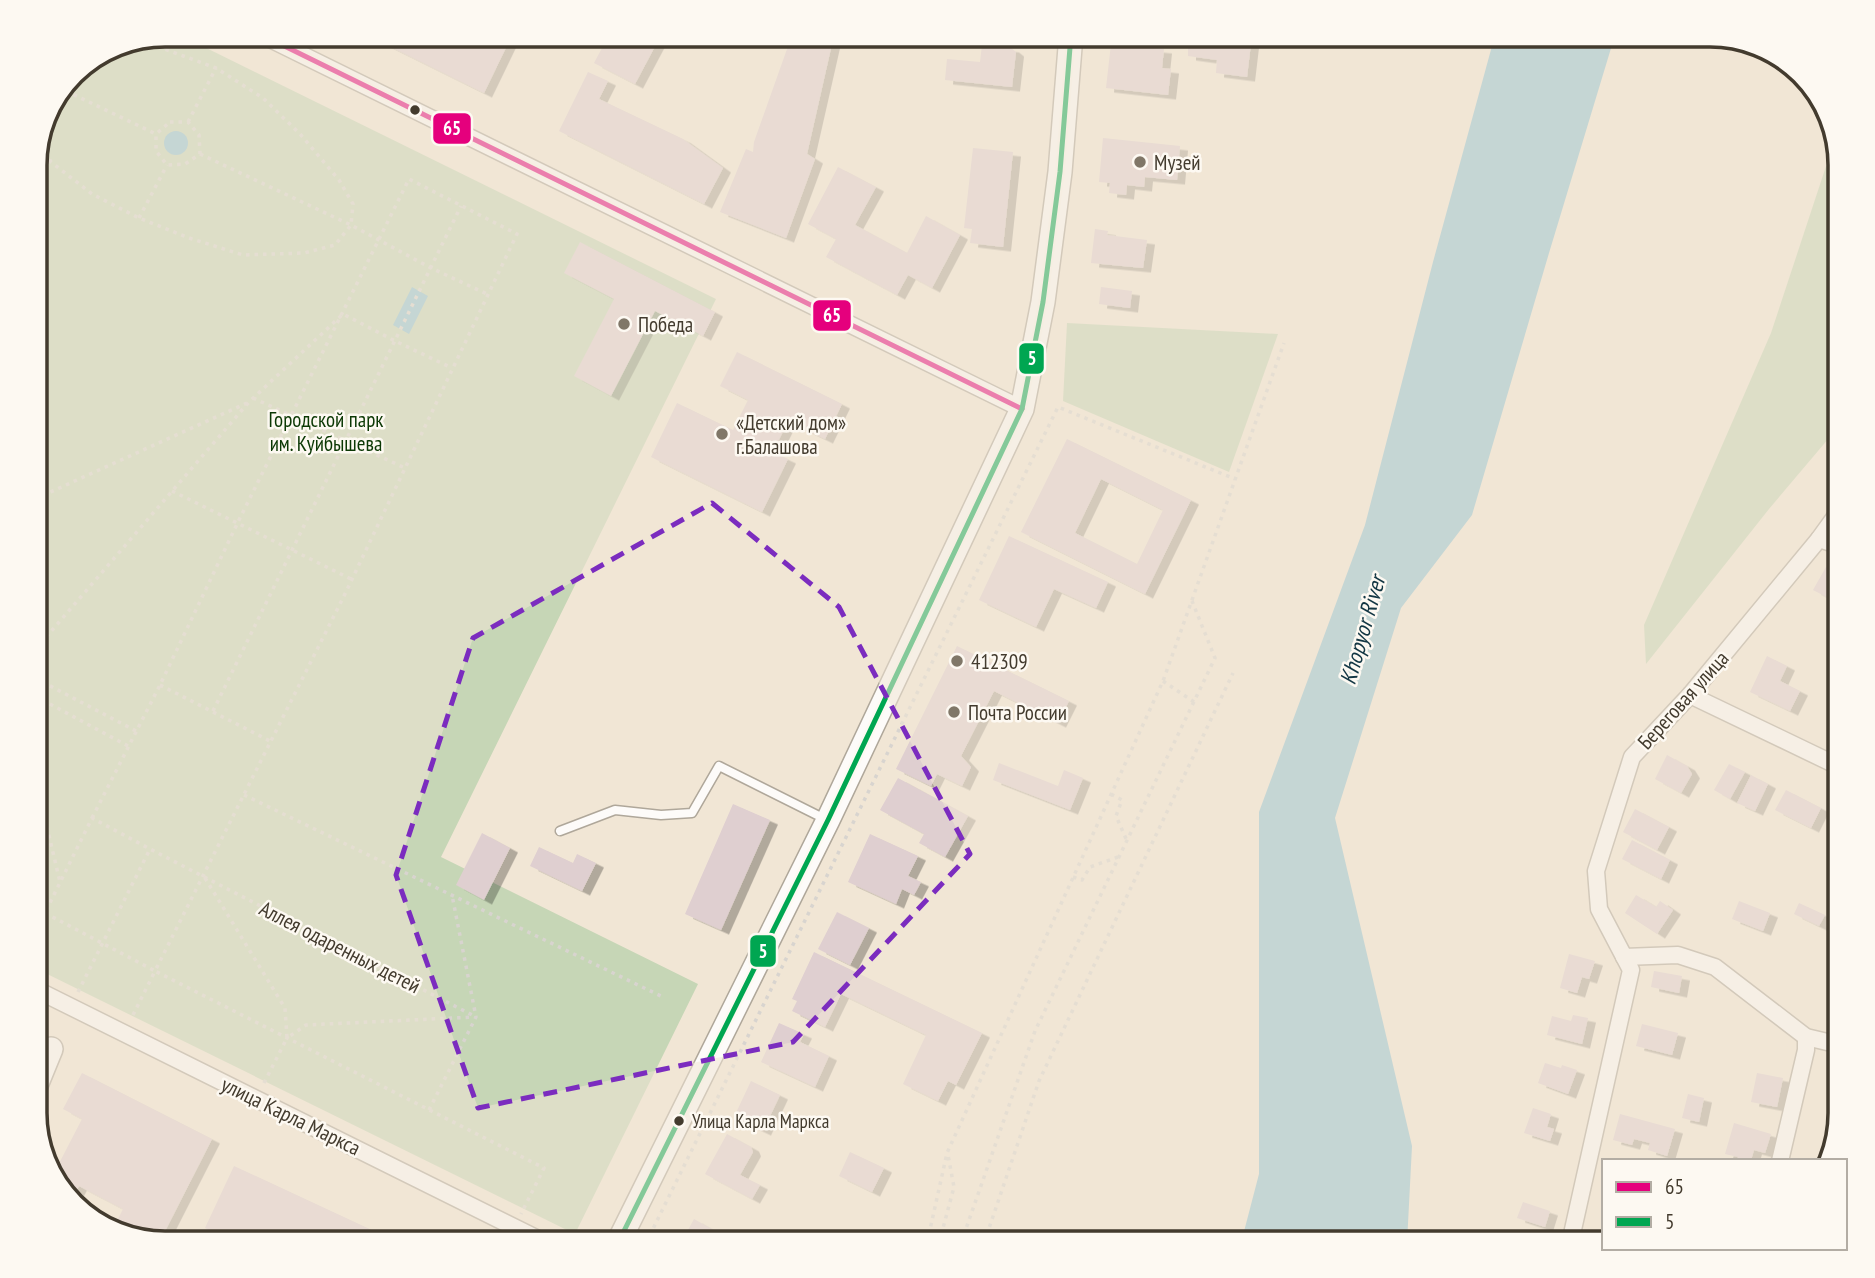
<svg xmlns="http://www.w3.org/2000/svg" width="1875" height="1278" font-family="'PT Sans Narrow',sans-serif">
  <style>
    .green { fill: #c6d6b6 }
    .water { fill: #91c3d2 }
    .building { fill: #dfcfd0; fill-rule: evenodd; filter: url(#shadow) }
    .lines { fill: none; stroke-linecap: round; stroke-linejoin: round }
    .lane-casing { stroke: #afa79a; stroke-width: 11 }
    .street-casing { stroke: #afa79a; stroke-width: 19 }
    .secondary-casing { stroke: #afa79a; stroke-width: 26 }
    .path { stroke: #d8d4cf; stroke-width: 3.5; stroke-dasharray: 3.5 5; stroke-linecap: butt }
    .lane { stroke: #fdfbf9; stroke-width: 8 }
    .street { stroke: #fdfbf9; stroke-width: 16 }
    .secondary { stroke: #fdfbf9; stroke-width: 23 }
    .bus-1-casing { stroke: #fdf9f2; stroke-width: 10 }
    .bus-2-casing { stroke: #fdf9f2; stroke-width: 10 }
    .bus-1 { stroke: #e5007d; stroke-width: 5 }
    .bus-2 { stroke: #00a651; stroke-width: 5 }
    .marked { fill: none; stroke: #7b2cbf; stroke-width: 5; stroke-dasharray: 14 9; stroke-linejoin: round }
    .bus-dot { fill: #433b2e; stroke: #fdf9f2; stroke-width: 2.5 }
    .poi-dot { fill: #807768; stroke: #fdf9f2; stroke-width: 2.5 }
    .labels { text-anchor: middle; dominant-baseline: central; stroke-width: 5; stroke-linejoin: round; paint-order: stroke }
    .bus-label { font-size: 19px; fill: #433b2e; stroke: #fdf9f2; text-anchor: start }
    .poi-label { font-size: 21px; fill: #433b2e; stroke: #fdf9f2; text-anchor: start }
    .park-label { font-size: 21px; fill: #0b3804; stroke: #fdf9f2 }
    .street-label { font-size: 21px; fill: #433b2e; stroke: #fdf9f2 }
    .water-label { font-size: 23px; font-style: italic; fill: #123643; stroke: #fdf9f2 }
    .rim { fill: none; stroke: #433b2e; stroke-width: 3.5 }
    .line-badge { stroke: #fdf9f2; stroke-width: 2.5 }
    .badge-label { font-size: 19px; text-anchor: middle; font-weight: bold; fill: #fff }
  </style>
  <defs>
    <filter id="shadow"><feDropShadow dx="8" dy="4.5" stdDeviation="0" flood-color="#0004"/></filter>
  </defs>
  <rect width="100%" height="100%" fill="#f1e6d5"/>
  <g class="green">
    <polygon points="166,35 180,35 716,299 441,857 698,984 575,1234 35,968 35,157 74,73 116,45"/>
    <polygon points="1834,142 1840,165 1840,425 1769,509 1646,664 1644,625 1771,333"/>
    <polygon points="1067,323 1278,334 1229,472 1063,401"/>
  </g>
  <g class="water">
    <polygon points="1495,35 1615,35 1549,253 1472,515 1401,608 1335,818 1412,1146 1407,1243 1241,1243 1259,1174 1259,812 1365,525 1433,262"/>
    <circle cx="176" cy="143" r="12"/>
    <polygon points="412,287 428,296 409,334 393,325"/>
  </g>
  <g class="building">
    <polygon points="382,35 450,35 460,40 463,35 512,35 484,93 379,41"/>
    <polygon points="609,35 661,35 635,84 594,63"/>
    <polygon points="792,35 834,35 807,154 815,159 786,238 720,212 746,149 753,152 754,142"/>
    <polygon points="1188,35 1252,35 1247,77 1216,73 1217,60 1188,56"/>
    <polygon points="1111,44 1164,49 1162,68 1171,69 1168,95 1106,88"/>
    <polygon points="982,45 1011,48 1016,52 1012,87 945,80 947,59 980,62"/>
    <polygon points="588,72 608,81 599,99 683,139 723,168 704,204 559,131"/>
    <polygon points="1103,138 1180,146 1177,180 1145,177 1144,187 1127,185 1126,195 1109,193 1110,183 1099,182"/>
    <polygon points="973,148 1013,152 1003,247 970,243 972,229 964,228"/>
    <polygon points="838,167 876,187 855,225 907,253 926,216 960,235 932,288 908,275 897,295 826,257 836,239 808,224"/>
    <polygon points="1095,229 1108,231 1107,235 1147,240 1143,268 1091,263"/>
    <polygon points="580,242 715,312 703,336 655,311 611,396 574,376 614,299 564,273"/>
    <polygon points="1101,287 1132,291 1130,308 1099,304"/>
    <polygon points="737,352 842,404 825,439 788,421 773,452 788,459 762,512 651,457 677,403 733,430 748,400 720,386"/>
    <path d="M 1067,439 L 1191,500 L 1145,594 L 1021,532 ZM 1101,479 L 1163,510 L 1137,564 L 1075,533 Z"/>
    <polygon points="1009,536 1108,582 1096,608 1054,589 1036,627 979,600"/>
    <polygon points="1826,567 1840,574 1840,604 1813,590"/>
    <polygon points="957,646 1069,701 1058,723 994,691 961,756 971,767 962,786 937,774 931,786 896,769"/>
    <polygon points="1767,656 1787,666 1780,681 1800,691 1790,711 1750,692"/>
    <polygon points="1667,755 1687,766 1692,774 1681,793 1655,779"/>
    <polygon points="999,763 1058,786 1064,770 1083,778 1070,810 993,780"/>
    <polygon points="1729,764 1745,772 1730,799 1714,790"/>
    <polygon points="1751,775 1768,784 1755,811 1737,803"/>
    <polygon points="898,778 968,816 945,857 919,843 924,834 880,810"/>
    <polygon points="1786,790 1821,808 1811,828 1775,810"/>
    <polygon points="733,804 770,820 721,930 685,914"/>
    <polygon points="1635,809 1669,827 1657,850 1623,832"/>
    <polygon points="482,833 510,848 484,900 456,885"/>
    <polygon points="870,834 918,856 908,876 921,882 914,895 902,889 896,904 848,882"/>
    <polygon points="1632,840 1670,860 1661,879 1622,859"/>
    <polygon points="539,847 573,863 577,854 596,863 582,891 530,866"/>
    <polygon points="1636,895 1656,907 1660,901 1673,910 1657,934 1625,913"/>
    <polygon points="1739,901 1770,913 1763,931 1732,919"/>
    <polygon points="1799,903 1825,915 1819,926 1794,914"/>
    <polygon points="837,912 869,928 850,965 818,949"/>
    <polygon points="814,952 982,1033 956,1085 948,1081 938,1101 903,1084 926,1035 841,994 825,1027 792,1011 797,1001 792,999"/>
    <polygon points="1569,954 1595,961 1589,979 1582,977 1577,993 1560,988"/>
    <polygon points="1654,971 1682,976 1679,993 1651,987"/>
    <polygon points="1573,1015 1588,1018 1582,1044 1547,1035 1552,1016 1571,1021"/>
    <polygon points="779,1023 804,1034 800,1042 829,1056 815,1087 761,1062"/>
    <polygon points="1642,1024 1678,1033 1672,1055 1636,1046"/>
    <polygon points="1545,1063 1561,1068 1562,1065 1577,1070 1568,1094 1538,1083"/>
    <polygon points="82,1073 212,1139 160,1241 114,1227 123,1209 79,1186 72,1199 52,1177 82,1119 63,1109"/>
    <polygon points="1757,1073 1783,1078 1777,1107 1751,1102"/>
    <polygon points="751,1081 780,1095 763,1131 734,1117"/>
    <polygon points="1688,1094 1704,1098 1699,1122 1682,1118"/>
    <polygon points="1839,1094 1840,1095 1840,1112 1835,1111"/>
    <polygon points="1533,1108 1551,1114 1547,1127 1554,1129 1550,1141 1524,1133"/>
    <polygon points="1620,1114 1675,1129 1667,1156 1648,1150 1650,1143 1634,1139 1632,1145 1613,1140"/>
    <polygon points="1734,1123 1771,1134 1765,1153 1754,1150 1751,1160 1746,1161 1737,1161 1738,1157 1725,1154"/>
    <polygon points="1830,1130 1834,1132 1829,1150 1825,1149"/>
    <polygon points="727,1134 751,1147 753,1152 740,1175 760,1185 752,1199 705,1174"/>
    <polygon points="850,1152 884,1168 872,1192 839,1176"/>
    <polygon points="234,1166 376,1232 370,1243 236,1243 205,1228"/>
    <polygon points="1523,1202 1550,1211 1545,1227 1517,1218"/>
    <polygon points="694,1219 724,1236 720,1243 681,1243"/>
  </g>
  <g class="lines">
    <defs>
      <polyline id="lane" points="560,831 615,810 661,815 692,813 719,766 825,819"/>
      <g id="street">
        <polyline points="262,35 1022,409"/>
        <polyline points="1819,539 1840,546"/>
        <polyline points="1690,695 1840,767"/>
        <polyline points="1624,957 1678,955 1715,967 1806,1037 1840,1045"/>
        <polyline points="35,989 546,1243"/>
        <polyline points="1780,1161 1806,1050 1806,1037"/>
        <polyline points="1570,1243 1631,970 1599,909 1596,871 1632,757 1690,695 1819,539 1840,510"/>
      </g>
      <g id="secondary">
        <polyline points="35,1088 51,1049"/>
        <polyline points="618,1243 828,820 1022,409 1043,302 1060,172 1071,35"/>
      </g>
    </defs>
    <use href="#lane" class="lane-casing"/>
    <use href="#street" class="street-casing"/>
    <use href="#secondary" class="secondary-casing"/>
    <g class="path">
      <polyline points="66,91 156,134"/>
      <polygon points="170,122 188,122 199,135 200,154 185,164 167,165 156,151 156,134"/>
      <polyline points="188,122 216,68"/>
      <polyline points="41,145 51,162 92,194 139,218 189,238 243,255 304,253 335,245 351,225 353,204 339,180 300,134 263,98 216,68 159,47 133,41"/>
      <polyline points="200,154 351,225 431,268 487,294"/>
      <polyline points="139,218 167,165"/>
      <polyline points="253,398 405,468"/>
      <polyline points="172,491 351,579"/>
      <polyline points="35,499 247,403"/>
      <polyline points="35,650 249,402 343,314 395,341 452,368"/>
      <polyline points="35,678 136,731"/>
      <polyline points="1163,681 1194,702"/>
      <polyline points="160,685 270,741"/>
      <polyline points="35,696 128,746"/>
      <polyline points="213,711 461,206"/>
      <polyline points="35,777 60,882"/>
      <polyline points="1111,794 1122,800 1116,816 1127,841"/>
      <polyline points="244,795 665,998"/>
      <polyline points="92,818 160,685 238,522 409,179 517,234 344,596 155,971 544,1168 521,1214"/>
      <polyline points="1073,877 1082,880 1090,867 1118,857"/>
      <polyline points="205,878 285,1008 287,1038 306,1025 474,1017"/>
      <polyline points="45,913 155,971 131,1019"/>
      <polyline points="35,933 92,818 150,849"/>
      <polyline points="78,992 150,849 476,1017"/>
      <polyline points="264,1083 287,1038"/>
      <polyline points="429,1110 476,1017 452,895"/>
      <polyline points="646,1243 1058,407 1235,479"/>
      <polyline points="927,1243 947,1153 1163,681 1284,343"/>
      <polyline points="939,1243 954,1187 948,1155"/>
      <polyline points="961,1243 1035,1031 1215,658 1192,601"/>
      <polyline points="984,1243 1039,1081 1233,673"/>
    </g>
    <use href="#lane" class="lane"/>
    <use href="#street" class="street"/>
    <use href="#secondary" class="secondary"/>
    <defs>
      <polyline id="bus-1" points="262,35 1022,409"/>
      <polyline id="bus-2" points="618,1243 828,820 1022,409 1043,302 1060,172 1071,35"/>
    </defs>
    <use href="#bus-1" class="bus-1-casing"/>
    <use href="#bus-2" class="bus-2-casing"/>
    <use href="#bus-1" class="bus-1"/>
    <use href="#bus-2" class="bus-2"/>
  </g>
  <path d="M0 0H1875V1278H0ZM 712,503 L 839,607 L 970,854 L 793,1042 L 478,1108 L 396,875 L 473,638 Z" fill="#f1e6d5" fill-opacity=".55" fill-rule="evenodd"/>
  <path class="marked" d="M 712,503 L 839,607 L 970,854 L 793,1042 L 478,1108 L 396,875 L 473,638 Z"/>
  <g class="bus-dot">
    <circle cx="415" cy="110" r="6"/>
    <circle cx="679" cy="1121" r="6"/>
  </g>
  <g class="poi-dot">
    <circle cx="1140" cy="162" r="7"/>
    <circle cx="624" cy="324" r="7"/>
    <circle cx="722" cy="434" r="7"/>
    <circle cx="957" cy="661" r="7"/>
    <circle cx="954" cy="712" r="7"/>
  </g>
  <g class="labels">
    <g class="bus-label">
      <text x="692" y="1121">Улица Карла Маркса</text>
    </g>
    <g class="poi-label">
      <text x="1154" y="162">Музей</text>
      <text x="638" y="324">Победа</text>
      <text x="736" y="422">«Детский дом»<tspan x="736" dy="24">г.Балашова</tspan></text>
      <text x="971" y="661">412309</text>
      <text x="968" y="712">Почта России</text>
    </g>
    <g class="park-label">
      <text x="326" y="419">Городской парк<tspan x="326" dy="24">им. Куйбышева</tspan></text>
    </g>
    <g class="street-label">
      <text transform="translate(1683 700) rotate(-48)">Береговая улица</text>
      <text transform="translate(340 947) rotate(27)">Аллея одаренных детей</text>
      <text transform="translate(291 1116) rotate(26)">улица Карла Маркса</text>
    </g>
    <g class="water-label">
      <text transform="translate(1362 630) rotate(-74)">Khopyor River</text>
    </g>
  </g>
  <path d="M0 0H1875V1278H0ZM165 47H1710A118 118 0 0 1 1828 165V1113A118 118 0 0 1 1710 1231H165A118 118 0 0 1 47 1113V165A118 118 0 0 1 165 47Z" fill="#fdf9f2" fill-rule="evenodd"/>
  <path class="rim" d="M165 47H1710A118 118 0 0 1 1828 165V1113A118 118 0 0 1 1710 1231H165A118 118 0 0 1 47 1113V165A118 118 0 0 1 165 47Z"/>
  <g class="line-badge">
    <rect x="432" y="112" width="40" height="33" rx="7" fill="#e5007d"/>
    <rect x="812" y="299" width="40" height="33" rx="7" fill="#e5007d"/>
    <rect x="1018" y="342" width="27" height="33" rx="7" fill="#00a651"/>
    <rect x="749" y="934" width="28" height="34" rx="7" fill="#00a651"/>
  </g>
  <g class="badge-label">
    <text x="452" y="135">65</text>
    <text x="832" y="322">65</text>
    <text x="1032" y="365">5</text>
    <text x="763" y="958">5</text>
  </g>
  <rect x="1602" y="1159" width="245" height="91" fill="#fdf9f2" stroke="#b3ada4" stroke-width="2"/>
  <rect x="1616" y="1182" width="35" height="10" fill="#e5007d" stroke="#b3ada4" stroke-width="2"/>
  <text x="1665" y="1194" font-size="21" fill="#433b2e">65</text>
  <rect x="1616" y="1217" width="35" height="10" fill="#00a651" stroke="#b3ada4" stroke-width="2"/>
  <text x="1665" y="1229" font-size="21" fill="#433b2e">5</text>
</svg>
